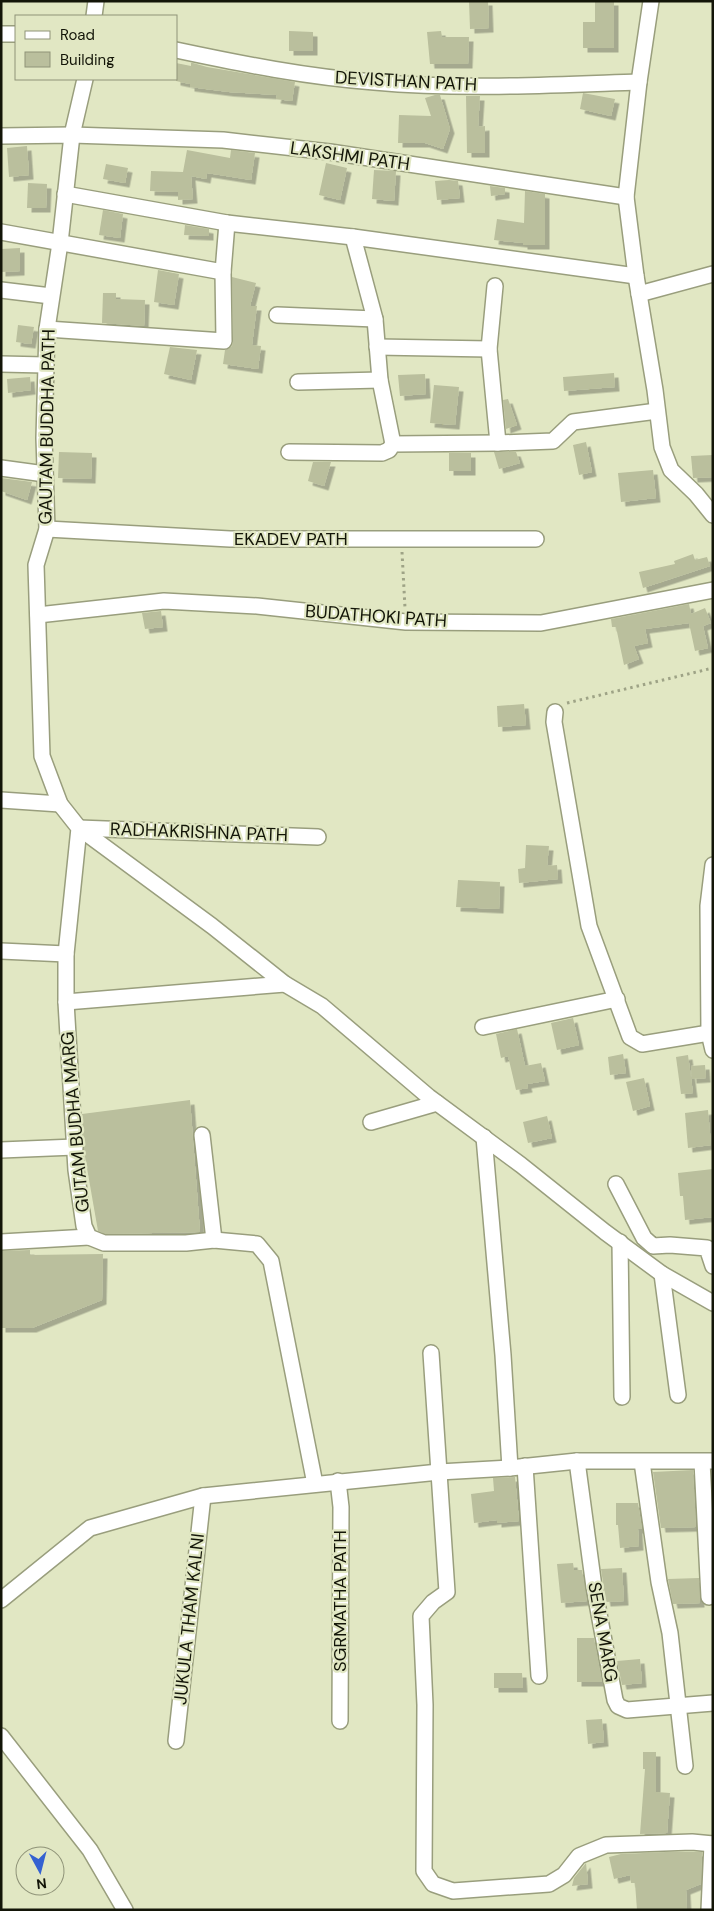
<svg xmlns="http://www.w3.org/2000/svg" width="714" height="1911" font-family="'DM Sans',sans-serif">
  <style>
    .building { fill: #babf9d; filter: url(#shadow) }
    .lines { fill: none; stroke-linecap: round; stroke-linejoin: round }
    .street-casing { stroke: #999e7d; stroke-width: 18 }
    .path { stroke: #9ea386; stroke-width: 3; stroke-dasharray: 2.5 4; stroke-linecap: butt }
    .street { stroke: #fff; stroke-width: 15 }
    .labels { text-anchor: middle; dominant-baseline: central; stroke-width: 4.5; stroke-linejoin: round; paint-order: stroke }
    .street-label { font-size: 18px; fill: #131508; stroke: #e1e7c3 }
  </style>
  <defs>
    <filter id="shadow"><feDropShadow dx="4.5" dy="4.5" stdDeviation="0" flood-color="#0004"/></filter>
  </defs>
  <rect width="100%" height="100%" fill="#e1e7c3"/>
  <g class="building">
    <polygon points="469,1 488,1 489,28 470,29"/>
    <polygon points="595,1 614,1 614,48 583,48 583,22 595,22"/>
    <polygon points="289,31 313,32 313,51 289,51"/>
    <polygon points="441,31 442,37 469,37 468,64 430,64 427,32"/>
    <polygon points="176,63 191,66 191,63 193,63 207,67 295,82 292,101 276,99 277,95 229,92 190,87 190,84 176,81"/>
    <polygon points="583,93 615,99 611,116 580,109"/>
    <polygon points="435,95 440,95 450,129 443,149 425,143 398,143 399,115 431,116 425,98"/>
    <polygon points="466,96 480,96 478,127 485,126 485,153 467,153"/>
    <polygon points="27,146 29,175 9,177 7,148"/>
    <polygon points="187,150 230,158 231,150 255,153 251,180 207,173 206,179 191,176 193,199 178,200 178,192 150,191 151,171 183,172"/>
    <polygon points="326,163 347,168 340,200 319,195"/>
    <polygon points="106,164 128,168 125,183 103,179"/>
    <polygon points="374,170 396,171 394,201 372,199"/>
    <polygon points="449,180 458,181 460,198 437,200 435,181"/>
    <polygon points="28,183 47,184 46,208 27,208"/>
    <polygon points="490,186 505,188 505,194 491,196"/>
    <polygon points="525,191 545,194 545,245 523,245 523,243 494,240 497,219 524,223"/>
    <polygon points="103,210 123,214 120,238 99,235"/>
    <polygon points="185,225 209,229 209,236 184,235"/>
    <polygon points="20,248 20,271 1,272 1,249"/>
    <polygon points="158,270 179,274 174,305 154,302"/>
    <polygon points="232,277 256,283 250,306 257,306 252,345 261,346 258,369 223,364 225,350 232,346 233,341"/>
    <polygon points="103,293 116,293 116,299 145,300 144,326 102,323"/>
    <polygon points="18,325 34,327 31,344 16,342"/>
    <polygon points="170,347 197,350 191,380 164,374"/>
    <polygon points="614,373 615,387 564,391 563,377"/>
    <polygon points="425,374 426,394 400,396 398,375"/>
    <polygon points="30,377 31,390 8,393 7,379"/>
    <polygon points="434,385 459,387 455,425 430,423"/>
    <polygon points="508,399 517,425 506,429 503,400"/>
    <polygon points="586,442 592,472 579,475 573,445"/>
    <polygon points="59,452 92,453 91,479 58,478"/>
    <polygon points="494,452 516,452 520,463 499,469"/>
    <rect x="449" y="453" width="22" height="18"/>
    <polygon points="713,455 713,477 693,478 691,456"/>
    <polygon points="313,462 331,462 324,486 308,481"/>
    <polygon points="653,470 656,498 621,502 618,473"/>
    <polygon points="1,478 32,482 27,500 1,491"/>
    <polygon points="693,554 695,560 707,557 710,566 643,588 639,572 675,564 674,561"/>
    <polygon points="689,604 691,614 705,608 711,623 703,626 708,648 695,651 689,623 645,629 648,643 634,646 639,659 624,665 616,627 612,627 611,619"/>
    <polygon points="161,611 163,627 145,629 142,613"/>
    <polygon points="524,704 526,725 498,727 497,706"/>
    <polygon points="526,845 549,846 547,866 557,865 558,879 519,883 518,869 525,868"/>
    <polygon points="458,880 500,882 499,909 456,907"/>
    <polygon points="573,1018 579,1045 557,1050 551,1023"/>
    <polygon points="517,1029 525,1066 541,1063 545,1081 527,1084 528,1088 516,1090 508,1056 501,1058 496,1034"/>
    <polygon points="623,1054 626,1073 610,1075 608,1057"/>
    <polygon points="688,1055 693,1093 681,1094 676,1057"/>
    <polygon points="705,1065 706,1078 692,1079 691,1066"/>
    <polygon points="644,1078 650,1106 633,1111 626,1082"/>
    <polygon points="190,1100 200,1232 106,1234 98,1231 84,1151 82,1114"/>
    <polygon points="708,1110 711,1145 688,1148 685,1113"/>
    <polygon points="547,1116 552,1138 528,1143 523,1122"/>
    <polygon points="713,1169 713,1217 685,1220 683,1196 680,1196 678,1173"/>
    <polygon points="30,1250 30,1255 103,1254 102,1300 32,1328 1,1328 1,1251"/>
    <polygon points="693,1470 696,1527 661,1528 653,1472"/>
    <polygon points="515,1477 519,1521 497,1523 497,1520 474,1523 471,1494 494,1491 493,1478"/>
    <polygon points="616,1503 638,1503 642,1529 638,1529 639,1546 620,1548 618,1525 616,1525"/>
    <polygon points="573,1563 574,1570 582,1570 587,1601 561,1603 557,1564"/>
    <polygon points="622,1568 624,1601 606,1602 601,1569"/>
    <polygon points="699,1578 700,1603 673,1604 668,1579"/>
    <polygon points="577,1638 594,1638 602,1682 577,1682"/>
    <polygon points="640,1659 642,1683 622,1685 617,1661"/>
    <polygon points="494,1673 522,1673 523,1688 494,1688"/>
    <polygon points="602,1719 604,1742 588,1744 586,1720"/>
    <polygon points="643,1752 656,1752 656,1792 670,1793 667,1833 640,1834 645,1769 643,1769"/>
    <polygon points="666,1852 702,1852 701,1884 686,1890 687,1910 637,1910 635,1883 631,1883 630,1875 614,1879 609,1857 621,1854"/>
    <polygon points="586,1863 588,1884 572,1886 574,1878"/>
  </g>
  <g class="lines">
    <defs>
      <g id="street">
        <polyline points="651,1 639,82 626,197 636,276 655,390 662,447 671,470 696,494 713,515"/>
        <polyline points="94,16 96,1"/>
        <polyline points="1,34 16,34"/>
        <path d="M 176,50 C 242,64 307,77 374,82 C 462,90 551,85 639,82"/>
        <polyline points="85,79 72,135 60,243 47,329 44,438 47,529 36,565 42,756 60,804 79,828 66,954 66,1002 76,1170 84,1226 89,1237 104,1243 186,1243 214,1240 257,1244 271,1261 315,1484"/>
        <polyline points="1,136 72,135 223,140 330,152 626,197"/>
        <polyline points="65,194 227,223 353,237 636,276"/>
        <polyline points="1,232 223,272"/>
        <polyline points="353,237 375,319 380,380 393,444"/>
        <polyline points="495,286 489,349 498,443 553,441 573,422 657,411"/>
        <polyline points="1,290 51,296"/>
        <polyline points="639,294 713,274"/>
        <polyline points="277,315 375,319"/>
        <polyline points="47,329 224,341 223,272 227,223"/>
        <polyline points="377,347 489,349"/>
        <polyline points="1,364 45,365"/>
        <polyline points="298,382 380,380"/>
        <polyline points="289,452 382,453 389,450 393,444 498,443"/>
        <polyline points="1,468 45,474"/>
        <polyline points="47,529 230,539 536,539"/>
        <polyline points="38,615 164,601 257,606 406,622 541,623 713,590"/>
        <polyline points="555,712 554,722 589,926 630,1037 642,1044 709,1033"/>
        <polyline points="1,800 60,804"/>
        <polyline points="79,828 212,926 285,984 322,1006 429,1097 521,1165 605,1232 662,1274 713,1303"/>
        <polyline points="79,828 318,837"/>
        <polyline points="713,865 708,906 709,1033 713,1050"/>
        <polyline points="1,951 66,954"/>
        <polyline points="66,1002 285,984"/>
        <polyline points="483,1027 617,999"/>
        <polyline points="371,1122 437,1103"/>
        <polyline points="202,1135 214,1240"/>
        <polyline points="484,1137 503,1355 510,1468"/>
        <polyline points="1,1150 75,1147"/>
        <polyline points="616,1184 644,1238 653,1246 670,1245 707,1248 713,1266"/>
        <polyline points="1,1242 89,1237"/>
        <polyline points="620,1242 622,1397"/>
        <polyline points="662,1274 678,1395"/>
        <polyline points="431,1353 447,1592 433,1602 421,1616 425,1705 424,1871 433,1884 453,1891 549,1884 564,1875 579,1856 606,1845 692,1842 713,1844"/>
        <polyline points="577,1461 594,1587 615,1700 618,1706 627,1710 713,1703"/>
        <polyline points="642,1462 659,1582 670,1633 685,1766"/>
        <polyline points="702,1462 709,1597"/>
        <polyline points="525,1466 539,1676"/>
        <polyline points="338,1481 341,1507 340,1721"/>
        <polyline points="1,1600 90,1528 203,1496 439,1472 510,1468 577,1461 713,1461"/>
        <polyline points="1,1736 90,1850 125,1910"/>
        <polyline points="176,1741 203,1496"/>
        <polyline points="709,1910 712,1844"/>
      </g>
    </defs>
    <use href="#street" class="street-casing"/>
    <g class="path">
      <polyline points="402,552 405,608"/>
      <polyline points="567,703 713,668"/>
    </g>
    <use href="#street" class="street"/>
  </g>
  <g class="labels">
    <g class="street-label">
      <text transform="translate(406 81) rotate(3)">DEVISTHAN PATH</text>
      <text transform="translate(350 156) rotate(8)">LAKSHMI PATH</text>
      <text transform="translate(47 427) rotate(-89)">GAUTAM BUDDHA PATH</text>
      <text x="291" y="539">EKADEV PATH</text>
      <text transform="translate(376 616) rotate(4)">BUDATHOKI PATH</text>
      <text transform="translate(199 832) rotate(2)">RADHAKRISHNA PATH</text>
      <text transform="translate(75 1122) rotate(-95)">GUTAM BUDHA MARG</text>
      <text transform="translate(340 1601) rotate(-90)">SGRMATHA PATH</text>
      <text transform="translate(189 1619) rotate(-84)">JUKULA THAM KALNI</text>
      <text transform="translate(603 1632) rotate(80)">SENA MARG</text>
    </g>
  </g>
  <rect width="714" height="1911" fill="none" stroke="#131508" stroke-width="5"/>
  <rect x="15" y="15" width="162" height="65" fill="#e1e7c3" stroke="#8f9378"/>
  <rect x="25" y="31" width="25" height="8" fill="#ffffff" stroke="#8f9378"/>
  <text x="60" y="40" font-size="15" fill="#131508">Road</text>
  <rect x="25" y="52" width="25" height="15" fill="#babf9d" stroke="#8f9378"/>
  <text x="60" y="65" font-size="15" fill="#131508">Building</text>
  <g transform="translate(40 1871) rotate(173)"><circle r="24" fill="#e1e7c3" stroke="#8f9378"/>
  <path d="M0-4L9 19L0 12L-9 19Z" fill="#3461d1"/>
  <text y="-8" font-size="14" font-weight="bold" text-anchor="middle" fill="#131508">N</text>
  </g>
</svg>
